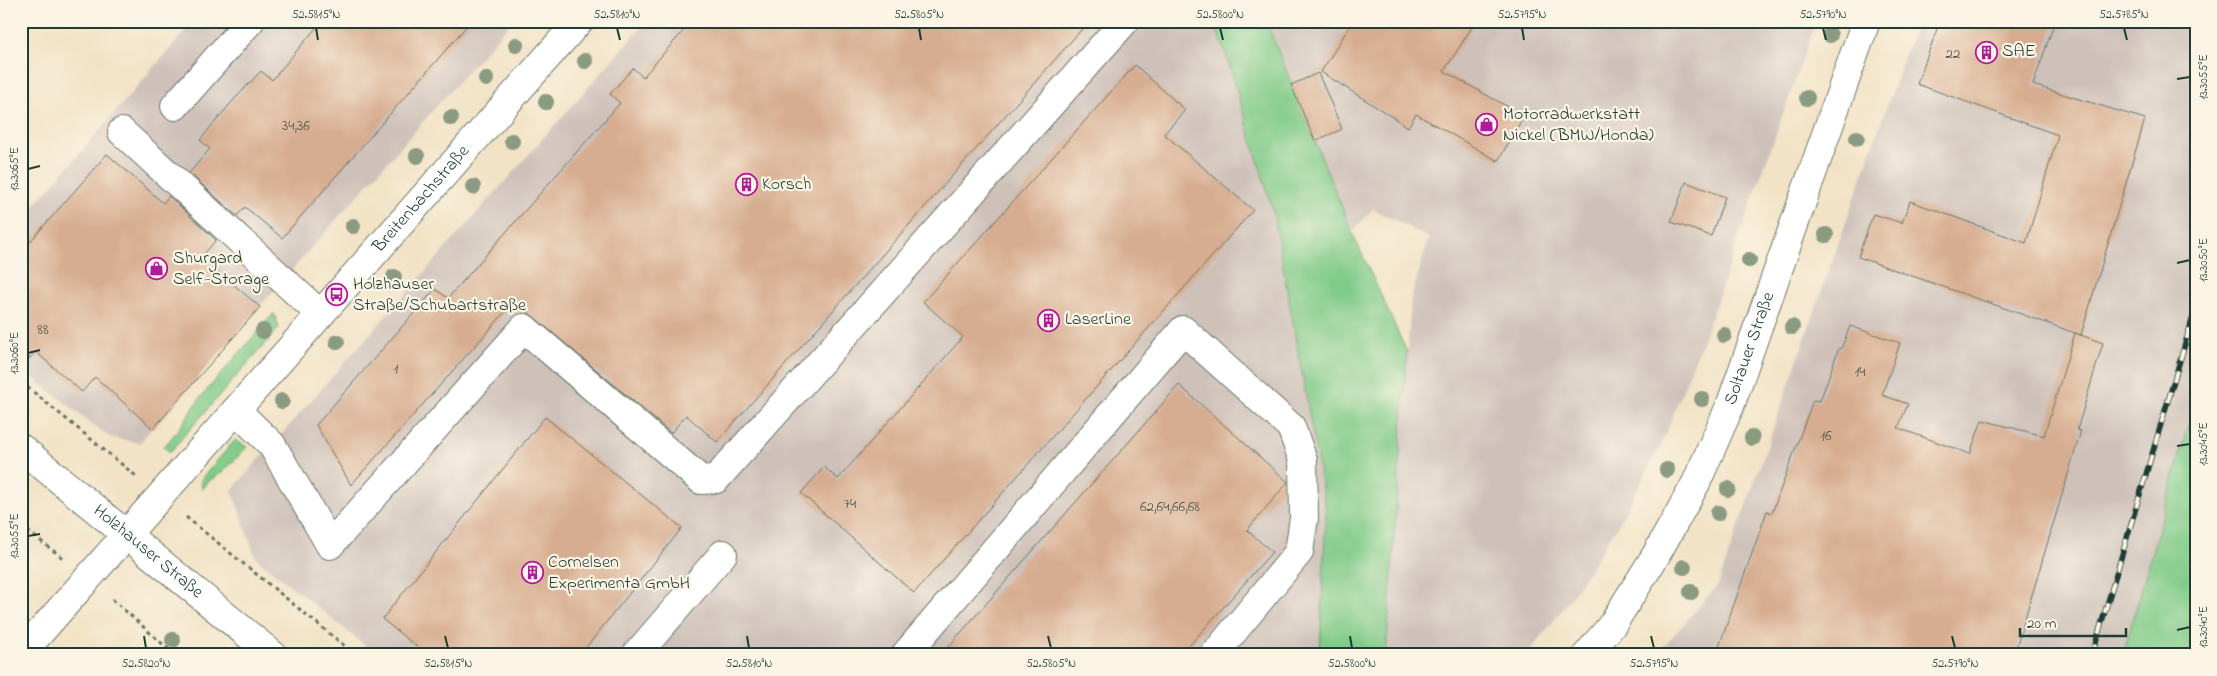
<svg xmlns="http://www.w3.org/2000/svg" width="2217" height="676" font-family="'Indie Flower',sans-serif">
  <style>
    .industrial { fill: #cec1ba }
    .green { fill: #80cb89; stroke: #50845e }
    .building { fill: #d7ad91 }
    .lines { fill: none; stroke-linecap: round; stroke-linejoin: round }
    .minor-casing { stroke: #697767; stroke-width: 30 }
    .major-casing { stroke: #697767; stroke-width: 30 }
    .path { stroke: #697767; stroke-width: 3; stroke-dasharray: 4 4; stroke-linecap: butt }
    .minor { stroke: #fff; stroke-width: 28 }
    .major { stroke: #fff; stroke-width: 28 }
    .rail-casing { stroke: #1f3d34; stroke-width: 5.5 }
    .rail { stroke: #fcf5e5; stroke-width: 4; stroke-dasharray: 11; stroke-linecap: butt }
    .tree { fill: #8b9b81 }
    .ticks { fill: none; stroke: #1f3d34; stroke-width: 2 }
    .labels { text-anchor: middle; dominant-baseline: central; stroke-width: 4.5; stroke-linejoin: round; paint-order: stroke }
    .number-label { font-size: 15px; fill: #4d594b }
    .poi-label { font-size: 18px; fill: #1f3d34; stroke: #fcf5e5; text-anchor: start }
    .street-label { font-size: 18px; fill: #1f3d34; stroke: #fcf5e5 }
    .neatline { fill: none; stroke: #1f3d34; stroke-width: 2 }
    .ticks-label { font-size: 12px; text-anchor: middle; fill: #1f3d34 }
  </style>
  <rect width="100%" height="100%" fill="#fcf5e5"/>
  <filter id="ink" filterUnits="userSpaceOnUse"><feTurbulence type="fractalNoise" baseFrequency=".02" numOctaves="2"/><feDisplacementMap in="SourceGraphic" scale="10" xChannelSelector="R" yChannelSelector="G"/><feConvolveMatrix kernelMatrix="1 2 1 2 8 2 1 2 1" color-interpolation-filters="sRGB"/></filter>
  <filter id="wash" filterUnits="userSpaceOnUse"><feTurbulence type="fractalNoise" baseFrequency=".0096" numOctaves="4" result="noise"/><feDisplacementMap in="SourceGraphic" scale="20" xChannelSelector="R" yChannelSelector="G"/><feGaussianBlur stdDeviation="1.12" result="paint"/><feColorMatrix in="noise" values="0 0 0 0 0 0 0 0 0 0 0 0 0 0 0 0 0 1.4 0 .05"/><feComposite in="paint" operator="in"/></filter>
  <g filter="url(#wash)">
    <rect width="100%" height="100%" fill="#f2e3c6"/>
    <g class="industrial">
      <polygon points="194,21 512,21 139,443 109,437 21,368 21,221"/>
      <polygon points="647,21 1213,21 1226,54 1273,211 1326,509 1320,655 377,655 256,558 232,490"/>
      <polygon points="1266,21 1816,21 1704,337 1660,447 1618,525 1568,602 1527,655 1386,655 1411,299 1429,238 1373,209 1352,232"/>
      <polygon points="1917,21 2196,21 2196,655 1656,655 1718,585"/>
    </g>
    <g class="green">
      <polygon points="1213,21 1266,21 1352,232 1407,352 1386,655 1320,655 1326,509 1273,211 1226,54"/>
      <polygon points="274,313 279,328 170,452 164,447 181,426 200,398"/>
      <polygon points="2196,398 2196,655 2123,655"/>
      <polygon points="235,440 247,447 222,473 210,480 202,490 201,479"/>
    </g>
    <g id="blocks">
      <g class="building">
        <polygon points="322,21 471,21 282,238 245,207 237,216 189,173 210,149 200,140 231,103 261,71 272,80"/>
        <polygon points="692,21 1089,21 717,442 686,415 671,433 515,301 351,485 316,425 435,289 448,298 620,103 610,94 633,68 643,77"/>
        <polygon points="1353,21 1476,21 1444,71 1524,116 1498,161 1416,114 1408,127 1321,72"/>
        <polygon points="1940,21 2055,21 2033,85 2145,119 2081,335 1858,257 1873,214 1902,223 1910,201 2026,243 2058,135 1917,84"/>
        <polygon points="1135,65 1185,110 1164,134 1253,210 914,593 801,493 824,467 838,479 963,337 923,302"/>
        <polygon points="1318,73 1342,129 1315,141 1291,85"/>
        <polygon points="107,154 163,203 169,196 216,240 201,257 260,307 153,429 95,377 82,392 36,352 21,366 21,252"/>
        <polygon points="1686,182 1725,197 1711,236 1671,222"/>
        <polygon points="1850,326 1900,343 1882,395 1908,404 1898,428 1970,454 1982,420 2044,436 2075,333 2103,343 2077,430 2081,431 2014,655 1716,655 1767,511 1772,513 1813,400 1820,401 1839,348 1841,349"/>
        <polygon points="1179,385 1288,482 1247,530 1272,552 1181,655 941,655"/>
        <polygon points="545,417 682,528 580,655 427,655 382,619"/>
      </g>
    </g>
  </g>
  <g filter="url(#ink)">
    <use href="#blocks" fill-opacity="0" stroke="#697767" stroke-width="1"/>
    <g class="lines">
      <defs>
        <g id="minor">
          <polyline points="175,106 250,21"/>
          <polyline points="122,132 320,314"/>
          <polyline points="236,410 272,445 330,545 524,328 701,480 716,479 1125,21"/>
          <path id="s1" d="M 21,654 L 579,21"/>
          <polyline points="636,655 723,554"/>
          <polyline points="905,655 1183,330 1291,427 1303,460 1304,518 1299,552 1214,655"/>
          <path id="s2" d="M 1587,655 L 1612,625 L 1656,555 L 1696,483 L 1730,406 L 1866,21"/>
        </g>
        <g id="major">
          <path id="s3" d="M 21,448 L 273,655"/>
        </g>
      </defs>
      <use href="#minor" class="minor-casing"/>
      <use href="#major" class="major-casing"/>
      <g class="path">
        <polyline points="21,382 136,476"/>
        <polyline points="186,517 356,655"/>
        <polyline points="21,526 63,558"/>
        <polyline points="112,599 175,655"/>
      </g>
      <use href="#minor" class="minor"/>
      <use href="#major" class="major"/>
      <defs>
        <polyline id="rail" points="2092,655 2196,307"/>
      </defs>
      <use href="#rail" class="rail-casing"/>
      <use href="#rail" class="rail"/>
    </g>
    <g class="tree">
      <circle cx="1830" cy="35" r="8"/>
      <circle cx="516" cy="45" r="8"/>
      <circle cx="585" cy="61" r="8"/>
      <circle cx="486" cy="79" r="8"/>
      <circle cx="1807" cy="98" r="8"/>
      <circle cx="546" cy="102" r="8"/>
      <circle cx="451" cy="118" r="8"/>
      <circle cx="1857" cy="138" r="8"/>
      <circle cx="512" cy="141" r="8"/>
      <circle cx="417" cy="156" r="8"/>
      <circle cx="473" cy="187" r="8"/>
      <circle cx="353" cy="226" r="8"/>
      <circle cx="1826" cy="235" r="8"/>
      <circle cx="1749" cy="260" r="8"/>
      <circle cx="394" cy="277" r="8"/>
      <circle cx="1792" cy="327" r="8"/>
      <circle cx="263" cy="331" r="8"/>
      <circle cx="1724" cy="335" r="8"/>
      <circle cx="337" cy="342" r="8"/>
      <circle cx="1702" cy="399" r="8"/>
      <circle cx="282" cy="401" r="8"/>
      <circle cx="1752" cy="438" r="8"/>
      <circle cx="1667" cy="470" r="8"/>
      <circle cx="1728" cy="489" r="8"/>
      <circle cx="1718" cy="513" r="8"/>
      <circle cx="1684" cy="567" r="8"/>
      <circle cx="1691" cy="592" r="8"/>
      <circle cx="173" cy="640" r="8"/>
    </g>
  </g>
  <path class="ticks" d="M 316,28 L 318,40M 617,28 L 620,40M 919,28 L 921,40M 1220,28 L 1223,40M 1522,28 L 1524,40M 1823,28 L 1826,40M 2124,28 L 2127,40M 2177,79 L 2190,77M 28,169 L 40,166M 2177,263 L 2190,260M 28,353 L 40,350M 2177,446 L 2190,444M 28,536 L 40,534M 2177,630 L 2190,627M 144,636 L 146,648M 445,636 L 448,648M 747,636 L 749,648M 1048,636 L 1051,648M 1350,636 L 1352,648M 1651,636 L 1654,648M 1952,636 L 1955,648"/>
  <defs>
    <symbol id="building-ring" viewBox="-11 -11 22 22"><circle r="9.5" fill="#fcf5e5" stroke="#b5179e" stroke-width="1.5"/><path d="M-4-6H4V6H1V3H-1V6H-4ZM-2.5-4.3h1.7v1.8h-1.7ZM.8-4.3h1.7v1.8H.8ZM-2.5-1h1.7V.8h-1.7ZM.8-1h1.7V.8H.8Z" fill="#b5179e"/></symbol>
    <symbol id="shop-ring" viewBox="-11 -11 22 22"><circle r="9.5" fill="#fcf5e5" stroke="#b5179e" stroke-width="1.5"/><path d="M-5-2.5h2.3a2.7 3.5 0 0 1 5.4 0H5L5.5 6h-11ZM-1.5-2.5h3a1.5 2.3 0 0 0-3 0Z" fill="#b5179e"/></symbol>
    <symbol id="bus-ring" viewBox="-11 -11 22 22"><circle r="9.5" fill="#fcf5e5" stroke="#b5179e" stroke-width="1.5"/><path d="M-5-6H5V4H4V6H2V4H-2V6H-4V4H-5ZM-3.5-4V0h7V-4ZM-3.5 1.2v1.5H-2V1.2ZM2 1.2v1.5H3.5V1.2Z" fill="#b5179e"/></symbol>
  </defs>
  <g fill-rule="evenodd">
    <use href="#building-ring" x="1974" y="40" width="25" height="25"/>
    <use href="#shop-ring" x="1474" y="112" width="25" height="25"/>
    <use href="#building-ring" x="734" y="172" width="25" height="25"/>
    <use href="#shop-ring" x="144" y="256" width="25" height="25"/>
    <use href="#bus-ring" x="324" y="282" width="25" height="25"/>
    <use href="#building-ring" x="1036" y="308" width="25" height="25"/>
    <use href="#building-ring" x="520" y="560" width="25" height="25"/>
  </g>
  <g class="labels">
    <g class="number-label">
      <text x="1953" y="54">22</text>
      <text x="296" y="126">34,36</text>
      <text x="43" y="330">88</text>
      <text x="396" y="369">1</text>
      <text x="1860" y="372">14</text>
      <text x="1826" y="436">16</text>
      <text x="850" y="504">74</text>
      <text x="1170" y="507">62,64,66,68</text>
    </g>
    <g class="poi-label">
      <text x="2002" y="52">SAE</text>
      <text x="1503" y="115">Motorradwerkstatt<tspan x="1503" dy="21">Nickel (BMW/Honda)</tspan></text>
      <text x="762" y="185">Korsch</text>
      <text x="173" y="259">Shurgard<tspan x="173" dy="21">Self-Storage</tspan></text>
      <text x="353" y="285">Holzhauser<tspan x="353" dy="21">Straße/Schubartstraße</tspan></text>
      <text x="1065" y="320">LaserLine</text>
      <text x="548" y="563">Cornelsen<tspan x="548" dy="21">Experimenta GmbH</tspan></text>
    </g>
    <g class="street-label">
      <text stroke="none"><textPath href="#s1" startOffset="606">Breitenbachstraße</textPath></text>
      <text stroke="none"><textPath href="#s2" startOffset="349">Soltauer Straße</textPath></text>
      <text stroke="none"><textPath href="#s3" startOffset="164">Holzhauser Straße</textPath></text>
    </g>
  </g>
  <rect width="2217" height="676" fill="none" stroke="#fcf5e5" stroke-width="55"/>
  <path d="M2020 628v8h106v-8" fill="none" stroke="#1f3d34" stroke-width="2.5"/>
  <text x="2027" y="628" font-size="15" fill="#1f3d34" stroke="#fcf5e5" stroke-width="4" paint-order="stroke">20 m</text>
  <rect x="28" y="28" width="2162" height="620" class="neatline"/>
  <g class="ticks-label">
    <text x="316" y="18">52.5815°N</text>
    <text x="617" y="18">52.5810°N</text>
    <text x="919" y="18">52.5805°N</text>
    <text x="1220" y="18">52.5800°N</text>
    <text x="1522" y="18">52.5795°N</text>
    <text x="1823" y="18">52.5790°N</text>
    <text x="2124" y="18">52.5785°N</text>
    <text transform="translate(2203 77) rotate(-90)" y="4">13.3055°E</text>
    <text transform="translate(14 169) rotate(-90)" y="4">13.3065°E</text>
    <text transform="translate(2203 260) rotate(-90)" y="4">13.3050°E</text>
    <text transform="translate(14 353) rotate(-90)" y="4">13.3060°E</text>
    <text transform="translate(2203 444) rotate(-90)" y="4">13.3045°E</text>
    <text transform="translate(14 536) rotate(-90)" y="4">13.3055°E</text>
    <text transform="translate(2203 627) rotate(-90)" y="4">13.3040°E</text>
    <text x="146" y="667">52.5820°N</text>
    <text x="448" y="667">52.5815°N</text>
    <text x="749" y="667">52.5810°N</text>
    <text x="1051" y="667">52.5805°N</text>
    <text x="1352" y="667">52.5800°N</text>
    <text x="1654" y="667">52.5795°N</text>
    <text x="1955" y="667">52.5790°N</text>
  </g>
</svg>
